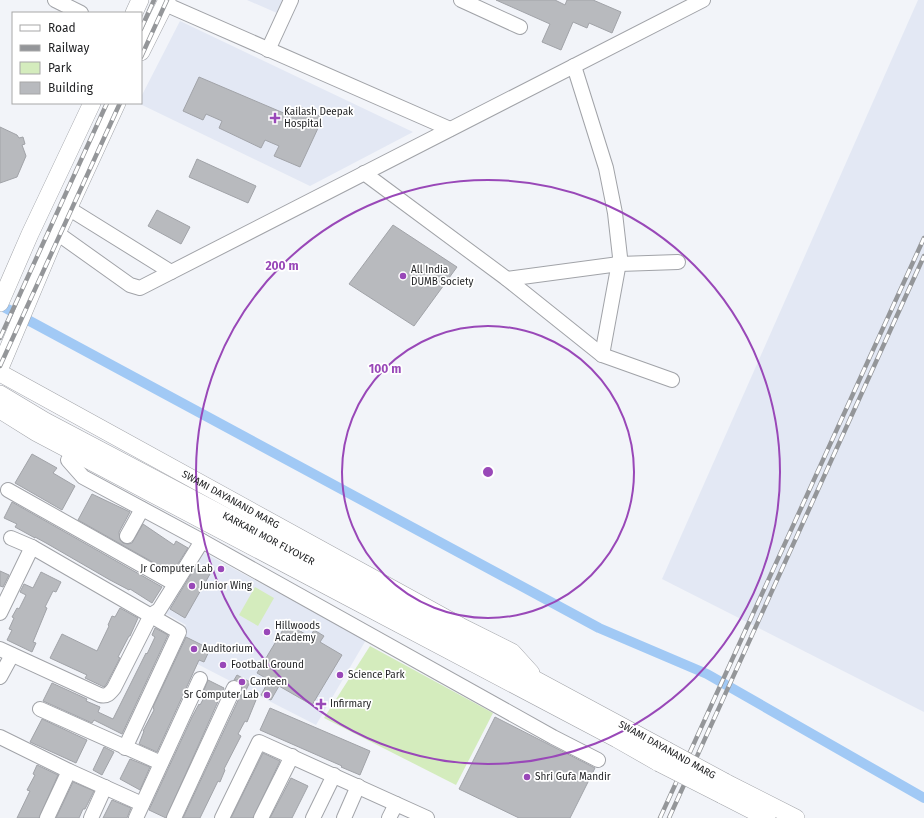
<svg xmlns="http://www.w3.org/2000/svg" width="924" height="818" font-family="'Fira Sans',sans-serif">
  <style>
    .built { fill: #e3e8f4 }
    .green { fill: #d4ecbd }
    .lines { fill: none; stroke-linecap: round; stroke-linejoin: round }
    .canal { stroke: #a1c9f5; stroke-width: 10 }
    .building { fill: #b8babe; stroke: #a1a3a8 }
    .minor-casing { stroke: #a1a3a8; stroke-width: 16 }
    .major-casing { stroke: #a1a3a8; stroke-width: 18 }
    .minor { stroke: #fff; stroke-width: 14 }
    .major { stroke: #fff; stroke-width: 17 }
    .rail-casing { stroke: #949699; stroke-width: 4.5 }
    .rail { stroke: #fff; stroke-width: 3; stroke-dasharray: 9; stroke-linecap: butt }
    .major-bridge-casing { stroke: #a1a3a8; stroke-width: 18; stroke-linecap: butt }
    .major-bridge { stroke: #fff; stroke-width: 17 }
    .ring { fill: none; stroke: #9948b8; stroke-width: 2 }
    .poi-dot { fill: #9948b8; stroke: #fff; stroke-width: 1.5 }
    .labels { text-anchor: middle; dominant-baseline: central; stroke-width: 3.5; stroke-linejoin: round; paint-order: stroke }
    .poi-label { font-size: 10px; fill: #222325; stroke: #fff; text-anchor: start }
    .street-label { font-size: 10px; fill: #222325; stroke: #fff }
    .centre { fill: #9948b8; stroke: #fff; stroke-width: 2 }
    .ring-label { font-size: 12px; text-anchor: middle; font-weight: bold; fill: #9948b8; stroke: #fff; stroke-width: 3.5; stroke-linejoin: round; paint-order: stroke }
  </style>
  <rect width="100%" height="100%" fill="#f2f4f9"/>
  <g class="built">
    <polygon points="247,0 292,0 284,16"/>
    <polygon points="918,0 924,0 924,712 662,579"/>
    <polygon points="180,21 413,132 310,186 138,103 141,103 141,97"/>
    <polygon points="197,549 366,640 316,725 172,651 186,625 163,612"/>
  </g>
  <g class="green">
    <polygon points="255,587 274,598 258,626 239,615"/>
    <polygon points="370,646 493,713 456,785 324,718"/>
  </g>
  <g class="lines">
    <polyline class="canal" points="0,305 599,628 707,674 924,798"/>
  </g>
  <g class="building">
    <polygon points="496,0 555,0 565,5 567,0 593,0 621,12 612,33 589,23 587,28 573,22 561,50 542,42 550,24"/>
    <polygon points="199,77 293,117 299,106 320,116 317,123 319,124 319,126 300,167 274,156 279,146 265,140 261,148 219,128 222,121 206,114 203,120 183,111"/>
    <polygon points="0,127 17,135 19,138 23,137 25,144 22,145 26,156 17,177 0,183"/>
    <polygon points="197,159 256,186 248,203 189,177"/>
    <polygon points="157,210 190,227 181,244 148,226"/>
    <polygon points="393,225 457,267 414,326 349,284"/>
    <polygon points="32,454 57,468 53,473 75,486 62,510 15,483"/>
    <polygon points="92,494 130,512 119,532 120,540 123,543 128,544 132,543 143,524 174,545 176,541 188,548 172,573 78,520"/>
    <polygon points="12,502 162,587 152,603 130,589 129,590 110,580 46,543 35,537 35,538 15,527 17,524 4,518"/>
    <polygon points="196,566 210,574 185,618 170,609"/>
    <polygon points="0,571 9,575 3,587 0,586"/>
    <polygon points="41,572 61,582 56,592 53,591 45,607 47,608 33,642 36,643 32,652 7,640 12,630 9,629 14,618 12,617 17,608 19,609 26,595 20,592 24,584 33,588"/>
    <polygon points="120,608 138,618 130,636 129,636 118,657 120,658 107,683 104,687 85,678 87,675 50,658 62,634 97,651 109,626 108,625 112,616 115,617"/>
    <polygon points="287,623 310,637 314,630 324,636 320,642 342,655 312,705 279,686 271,700 261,695 269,680 257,673"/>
    <polygon points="155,628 168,635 122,734 94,720 92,723 43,701 52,683 87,699 86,701 100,707 98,712 113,719 146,653 147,654 155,637 152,635"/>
    <polygon points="186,637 210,649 204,662 199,660 157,752 139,744 144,731 143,731 154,710 153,707"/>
    <polygon points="237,675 250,682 244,694 256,700 247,722 245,721 238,734 241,736 224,769 225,770 220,782 218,781 200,818 183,818 242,692 242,688 241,683 238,680 234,680"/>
    <polygon points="208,680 224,688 166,818 149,810 192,717 199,704 200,705 207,692 204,690"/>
    <polygon points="270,708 370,751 360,775 341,767 342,766 260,730"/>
    <polygon points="495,717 595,768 570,818 519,818 459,789"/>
    <polygon points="42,719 87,740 76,763 30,742"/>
    <polygon points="104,747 114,752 102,775 93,770"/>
    <polygon points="263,753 280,761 253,818 231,818"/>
    <polygon points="130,759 150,767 140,790 120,779"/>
    <polygon points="37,765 58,775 39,818 17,818 30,791 27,790 35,775 33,774"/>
    <polygon points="291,778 308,786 292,818 270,818"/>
    <polygon points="73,782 94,791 85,809 83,809 79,818 56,818"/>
    <polygon points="112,800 131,808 127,818 103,818"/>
  </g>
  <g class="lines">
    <defs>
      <g id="minor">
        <polyline points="55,0 81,13"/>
        <polyline points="461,0 520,27"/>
        <polyline points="165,4 450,129"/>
        <polyline points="268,50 291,0"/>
        <polyline points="574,66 606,168 615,213 620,257 602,355"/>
        <polyline points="364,173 507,279 602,355 672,380"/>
        <polyline points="68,208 171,272"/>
        <polyline points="57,233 130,285 140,288 703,0"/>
        <polyline points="507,279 619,264 678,262"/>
        <polyline points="68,460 83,477 202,541 553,737 598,760"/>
        <polyline points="8,490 175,584"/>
        <polyline points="127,536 142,509"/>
        <polyline points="11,538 32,547 179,632 125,748"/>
        <polyline points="0,613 32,547"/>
        <path d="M 0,649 L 100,695 C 107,697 110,693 114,688 L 151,615 L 159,610 L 202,541"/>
        <polyline points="0,677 12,655"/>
        <polyline points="40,709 161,763"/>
        <polyline points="0,737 69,771 142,804"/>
        <polyline points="47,818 69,771"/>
        <polyline points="91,818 105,787"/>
        <polyline points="136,818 200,679"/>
        <polyline points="174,818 234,688"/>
        <polyline points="222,818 259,742 427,818"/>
        <polyline points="261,818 292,756"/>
        <polyline points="313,818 334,775"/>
        <polyline points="344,818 358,786"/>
        <polyline points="389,818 396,804"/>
      </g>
      <g id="major">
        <polyline points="134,13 140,0"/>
        <polyline points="141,52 167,0"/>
        <polyline points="0,303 30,234 92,103"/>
        <polyline points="0,368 53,242 117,103"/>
        <path id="s1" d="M 0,373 L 460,626 L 512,652 L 531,673"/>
        <path id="s2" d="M 0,394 L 45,421 L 538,681 L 666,750"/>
        <polyline points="0,410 37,433 617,739 659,763"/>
        <polyline points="725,782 796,818"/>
        <polyline points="722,795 767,818"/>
      </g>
    </defs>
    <use href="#minor" class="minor-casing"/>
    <use href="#major" class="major-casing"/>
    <use href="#minor" class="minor"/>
    <use href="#major" class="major"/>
    <defs>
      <g id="rail">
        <polyline points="141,29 154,0"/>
        <polyline points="141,57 167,0"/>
        <polyline points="0,338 107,103"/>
        <polyline points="0,366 120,103"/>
        <polyline points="660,818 924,238"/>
        <polyline points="669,818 924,256"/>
      </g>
    </defs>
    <use href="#rail" class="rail-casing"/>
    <use href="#rail" class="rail"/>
    <defs>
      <g id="major-bridge">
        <polyline points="666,750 725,782"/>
        <polyline points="659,763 722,795"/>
      </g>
    </defs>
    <use href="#major-bridge" class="major-bridge-casing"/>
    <use href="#major-bridge" class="major-bridge"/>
  </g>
  <g class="ring">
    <circle cx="488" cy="472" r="146"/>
    <circle cx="488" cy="472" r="292"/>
  </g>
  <g class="poi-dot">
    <path d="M273 112h4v4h4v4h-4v4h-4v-4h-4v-4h4z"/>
    <circle cx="403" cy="276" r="4"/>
    <circle cx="221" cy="569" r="4"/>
    <circle cx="192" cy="586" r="4"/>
    <circle cx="267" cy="632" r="4"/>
    <circle cx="194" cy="649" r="4"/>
    <circle cx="223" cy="665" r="4"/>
    <circle cx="340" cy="675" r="4"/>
    <circle cx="242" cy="682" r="4"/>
    <circle cx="267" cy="695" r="4"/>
    <path d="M319 698h4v4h4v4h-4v4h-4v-4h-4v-4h4z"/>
    <circle cx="527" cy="777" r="4"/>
  </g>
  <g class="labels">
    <g class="poi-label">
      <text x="284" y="112">Kailash Deepak<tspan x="284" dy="12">Hospital</tspan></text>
      <text x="411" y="270">All India<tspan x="411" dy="12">DUMB Society</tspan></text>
      <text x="213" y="569" text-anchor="end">Jr Computer Lab</text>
      <text x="200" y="586">Junior Wing</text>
      <text x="275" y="626">Hillwoods<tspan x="275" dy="12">Academy</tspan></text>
      <text x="202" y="649">Auditorium</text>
      <text x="231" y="665">Football Ground</text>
      <text x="348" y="675">Science Park</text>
      <text x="250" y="682">Canteen</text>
      <text x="259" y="695" text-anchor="end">Sr Computer Lab</text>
      <text x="330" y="704">Infirmary</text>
      <text x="535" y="777">Shri Gufa Mandir</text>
    </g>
    <g class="street-label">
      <text stroke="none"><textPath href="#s1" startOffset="263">SWAMI DAYANAND MARG</textPath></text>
      <text stroke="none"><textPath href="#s2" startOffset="305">KARKARI MOR FLYOVER</textPath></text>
      <text transform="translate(667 750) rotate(29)">SWAMI DAYANAND MARG</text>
    </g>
  </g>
  <circle cx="488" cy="472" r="6" class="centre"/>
  <g class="ring-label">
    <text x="282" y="270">200 m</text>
    <text x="385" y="373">100 m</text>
  </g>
  <rect x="12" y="12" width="130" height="92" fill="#ffffff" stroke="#a7a7a8"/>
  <rect x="20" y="25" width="20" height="6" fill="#ffffff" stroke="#a7a7a8"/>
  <text x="48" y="32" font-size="12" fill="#222325">Road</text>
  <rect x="20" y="45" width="20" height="6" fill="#949699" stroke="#a7a7a8"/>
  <text x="48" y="52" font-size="12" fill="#222325">Railway</text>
  <rect x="20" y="62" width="20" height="12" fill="#d4ecbd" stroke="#a7a7a8"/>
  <text x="48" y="72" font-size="12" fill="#222325">Park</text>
  <rect x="20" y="82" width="20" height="12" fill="#b8babe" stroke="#a7a7a8"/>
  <text x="48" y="92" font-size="12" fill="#222325">Building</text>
</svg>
